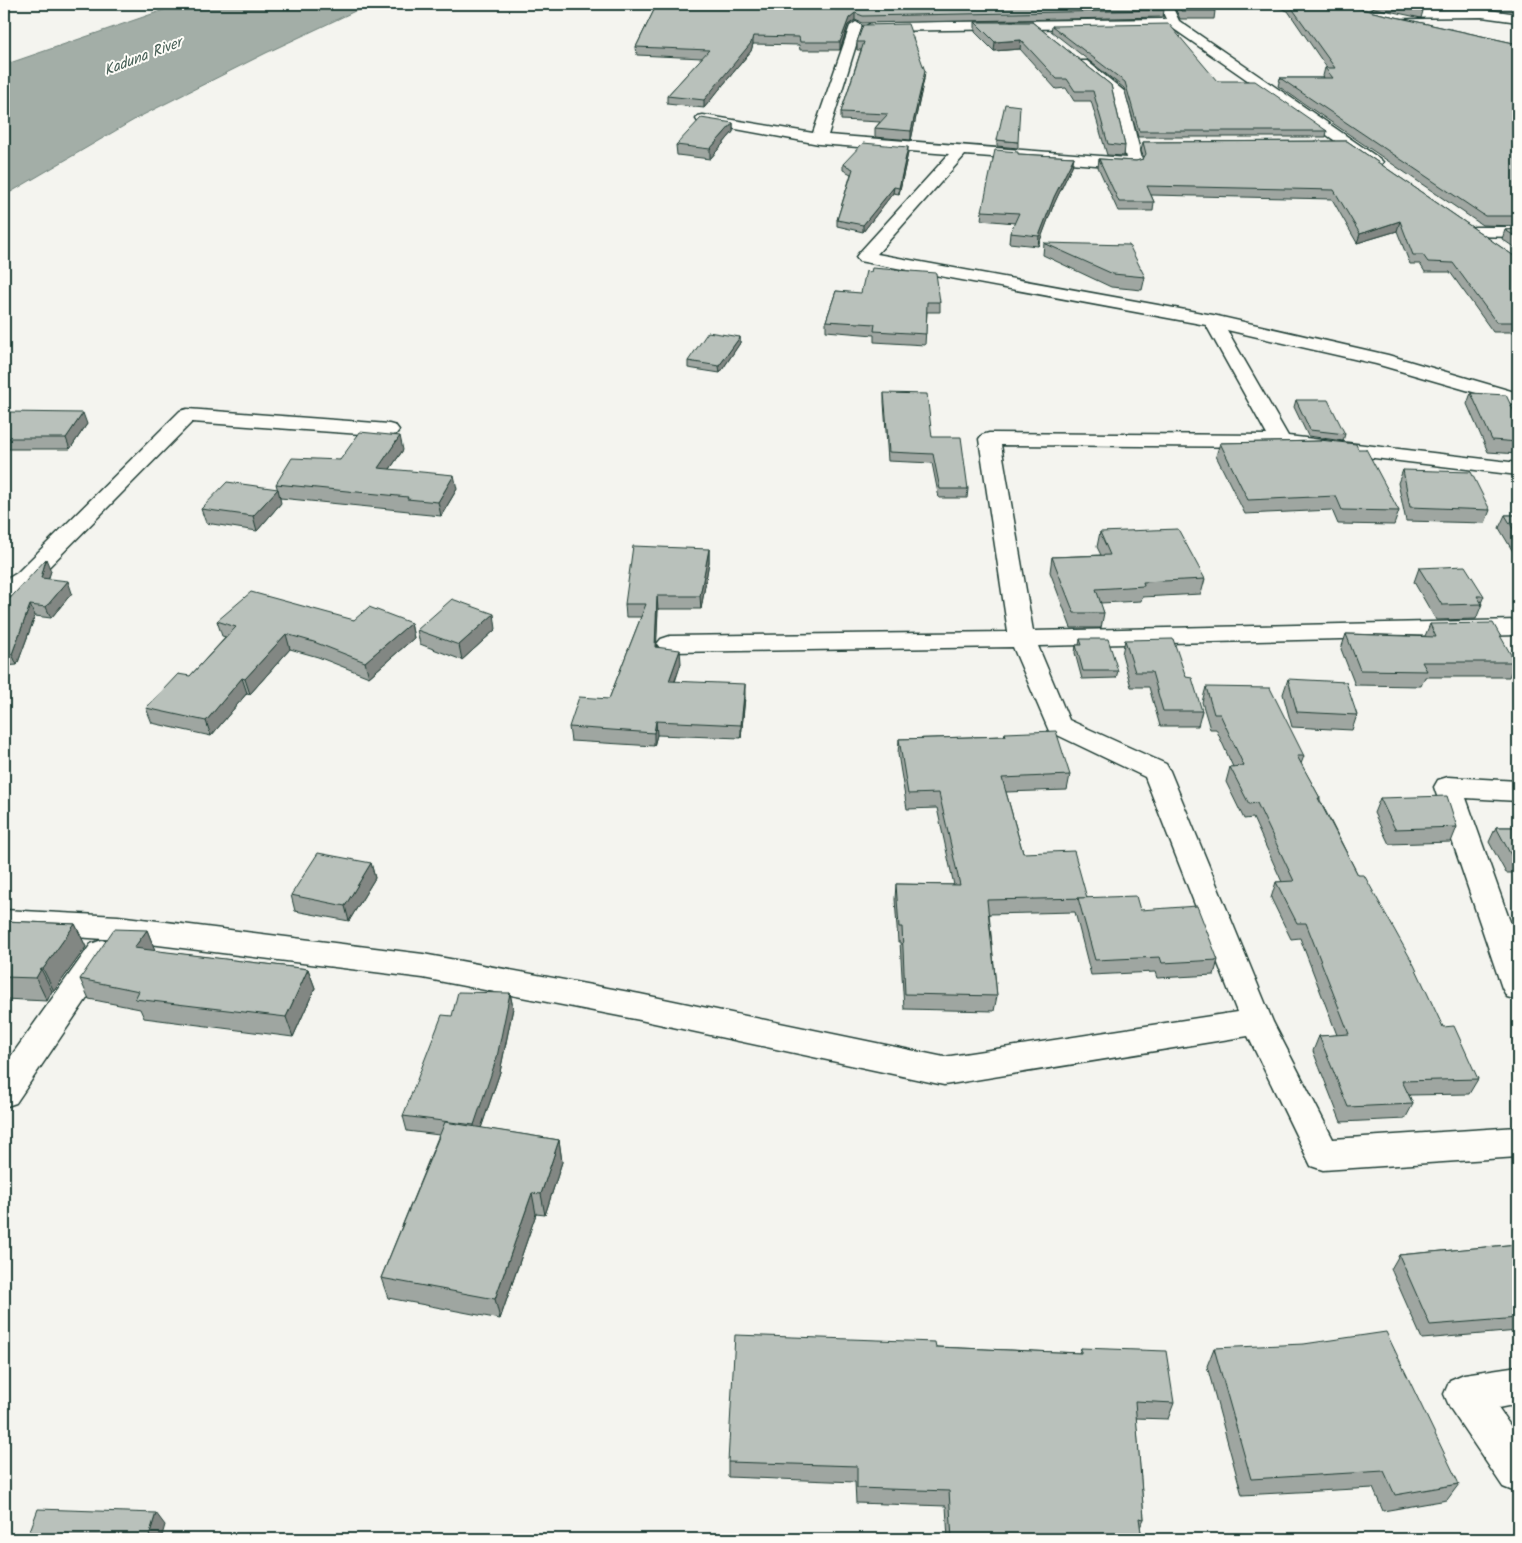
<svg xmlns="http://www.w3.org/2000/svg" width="1522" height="1543" font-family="Kalam,sans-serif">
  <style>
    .water { fill: #a3aea7; stroke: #6e8179 }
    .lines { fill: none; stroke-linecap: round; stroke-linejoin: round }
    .minor-casing { stroke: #1f3d34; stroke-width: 3 }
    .minor { fill: #fdfcf7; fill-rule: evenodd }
    .wall { fill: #9fa6a1; stroke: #1f3d34 }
    .shaded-wall { fill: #828783; stroke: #1f3d34 }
    .building { fill: #b9c1bb; stroke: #1f3d34 }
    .labels { text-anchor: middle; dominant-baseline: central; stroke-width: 4; stroke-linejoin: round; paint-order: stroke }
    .far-water-label { font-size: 15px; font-style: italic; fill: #475f56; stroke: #fdfcf7 }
  </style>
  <rect width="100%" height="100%" fill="#f4f4ef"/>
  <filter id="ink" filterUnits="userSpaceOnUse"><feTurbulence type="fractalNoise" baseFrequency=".02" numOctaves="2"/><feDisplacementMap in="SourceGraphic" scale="10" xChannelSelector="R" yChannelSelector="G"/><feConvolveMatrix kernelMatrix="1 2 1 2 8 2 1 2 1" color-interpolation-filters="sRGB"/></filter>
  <g filter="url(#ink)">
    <polygon class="water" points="181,4 395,4 355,11 266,53 139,117 4,196 4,65"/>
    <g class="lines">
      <defs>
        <g id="minor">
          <polygon points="1159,4 1171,4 1179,21 1380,159 1383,162 1380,165 1370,165 1171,27 871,31 865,27 871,23 1166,19"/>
          <polygon points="1482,9 1518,14 1518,22 1482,17 1372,18 1366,14 1372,10"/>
          <polygon points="856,22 862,26 828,135 1126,158 1111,94 1077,67 1075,64 1077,61 1087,61 1125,92 1143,163 1141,166 1135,168 965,155 877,254 1213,315 1388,355 1518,393 1518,405 1376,364 1227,330 1288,436 1518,463 1518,475 1281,447 1001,445 1033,631 1518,620 1518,635 1038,646 1069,720 1166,764 1170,771 1273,1022 1333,1139 1518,1127 1518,1157 1323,1170 1311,1166 1248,1036 944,1085 640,1020 423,978 118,940 4,932 4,910 118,916 423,954 640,994 944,1057 1237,1012 1145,777 1049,731 1013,647 670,652 661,649 657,644 661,639 670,636 1008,632 979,439 982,435 989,433 1267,435 1206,325 859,261 856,257 859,253 949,154 819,144 703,123 698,122 696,119 698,116 703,115 813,133 850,26"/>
          <polygon points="1475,227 1518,227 1518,237 1469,236 1467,232 1469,228"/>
          <polygon points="187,409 389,424 396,426 399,430 396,434 389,436 192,422 33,583 12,596 4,598 4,581 17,573 180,411"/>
          <polygon points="1448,777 1518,781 1518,801 1466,798 1518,944 1518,1000 1507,997 1502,988 1434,787 1438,780"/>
          <polygon points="102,940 113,944 118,952 113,960 16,1103 4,1107 4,1066 91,944"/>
          <polygon points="1518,1366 1518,1404 1498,1408 1518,1437 1518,1493 1503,1487 1450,1408 1444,1394 1450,1380 1464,1374"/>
        </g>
      </defs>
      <use href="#minor" class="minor-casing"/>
      <use href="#minor" class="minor"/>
    </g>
    <g class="wall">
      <polygon points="657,4 1164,10 1163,17 862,23 855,20 848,25 840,50 800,50 799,45 753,44 751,51 704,108 667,104 667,96 702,58 637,55 636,47"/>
      <polygon points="1173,4 1226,4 1211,6 1215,11 1214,19 1180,19"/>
      <polygon points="1268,4 1342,4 1373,12 1518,44 1518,226 1482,225 1278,86 1280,78 1324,78 1323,76 1325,68 1327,68 1288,11"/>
      <polygon points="1356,4 1518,4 1518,7 1424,8 1422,10 1423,11 1421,18"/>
      <polygon points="975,22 1032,22 1111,85 1125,146 1124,156 1107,155 1091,101 1074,101 1066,88 1056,89 1020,49 994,51 975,32"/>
      <polygon points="863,25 924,79 911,140 875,137 875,128 880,122 841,120 841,112 861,50 857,50 857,42"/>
      <polygon points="1052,26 1217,81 1327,131 1326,137 1138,137 1124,88 1051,31"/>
      <polygon points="733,123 733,132 710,159 677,155 676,145"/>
      <polygon points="997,140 1018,142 1018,148 997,146"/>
      <polygon points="1347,141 1514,256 1518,257 1518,332 1493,332 1450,272 1425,272 1420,264 1410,264 1397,231 1357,243 1332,199 1151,195 1154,202 1153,211 1118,211 1098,167 1099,159 1136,161 1143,159 1144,158 1141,151 1143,142"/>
      <polygon points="908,153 899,194 893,193 863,232 837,226 837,220 851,174 843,170 843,164"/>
      <polygon points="1018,154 1074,157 1072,166 1053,206 1038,246 1009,243 1010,233 1015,223 981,220 982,211"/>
      <polygon points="1518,229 1518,250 1502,239 1505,230"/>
      <polygon points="1044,243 1145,277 1142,290 1111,287 1043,255"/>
      <polygon points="836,291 940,302 940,312 927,312 925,345 874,342 874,335 826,331 826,321"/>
      <polygon points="740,337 740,343 720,373 688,368 688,361"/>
      <polygon points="884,393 932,437 968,489 967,498 939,498 932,463 888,461 884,402"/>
      <polygon points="1471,393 1518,420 1518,454 1488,452 1467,404"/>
      <polygon points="1296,400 1345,434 1343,441 1308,436 1294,407"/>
      <polygon points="4,416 87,424 70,449 4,449"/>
      <polygon points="1320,440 1358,449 1399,511 1394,525 1338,524 1332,510 1245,514 1216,456 1220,443 1320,441"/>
      <polygon points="403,450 390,469 457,489 441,516 410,513 409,511 280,498 276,484 340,460"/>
      <polygon points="1403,470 1490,510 1485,523 1406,521 1398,483"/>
      <polygon points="281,503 257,531 206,523 201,509"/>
      <polygon points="1505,515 1518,515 1518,560 1499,528"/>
      <polygon points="1100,532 1205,579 1201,594 1142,597 1141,601 1100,603 1104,613 1101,628 1071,628 1050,572 1052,557 1101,555 1097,547"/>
      <polygon points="709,549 709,562 701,609 658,609 656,647 681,663 675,682 745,697 741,738 657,735 654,746 571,741 569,727 609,699 641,617 626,617 625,604"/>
      <polygon points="1419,568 1484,596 1481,603 1482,604 1476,619 1436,620 1414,582"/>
      <polygon points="51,571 48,579 72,593 51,618 35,616 17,665 4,666 4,605"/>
      <polygon points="354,620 411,623 414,638 369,677 318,657 290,649 250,694 247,693 211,736 152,723 146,708 190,676 226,637 222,636 217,621"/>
      <polygon points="1430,624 1515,662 1509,677 1425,677 1421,686 1355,685 1341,649 1346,634 1425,636"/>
      <polygon points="496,629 462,660 420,644 417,630"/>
      <polygon points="1080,639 1118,671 1116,678 1082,679 1075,653 1076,645 1079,645"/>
      <polygon points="1125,640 1186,677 1202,711 1198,726 1160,726 1149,687 1131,687 1122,654"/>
      <polygon points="1288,679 1357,715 1352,730 1292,727 1283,694"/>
      <polygon points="1206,687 1304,756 1301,764 1320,798 1320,800 1358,875 1443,1027 1478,1079 1469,1094 1409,1095 1413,1104 1405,1119 1341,1122 1313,1051 1319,1036 1337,1035 1300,938 1291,939 1271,898 1276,882 1282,882 1253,818 1244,819 1226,782 1230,767 1233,767 1216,729 1210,729 1202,702"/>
      <polygon points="1005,733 1070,775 1067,790 1006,792 1023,853 1087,898 1140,910 1218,960 1214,975 1157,978 1155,972 1091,975 1075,912 989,914 997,996 994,1011 904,1009 900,942 898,942 895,899 896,884 954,885 937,808 907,809 898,754 899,739 1004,736"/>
      <polygon points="1380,798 1457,827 1451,842 1389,844 1374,813"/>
      <polygon points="1496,827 1518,827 1518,873 1506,873 1489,842"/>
      <polygon points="371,863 375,878 349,921 295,911 291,895"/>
      <polygon points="4,921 75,924 86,947 54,991 52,991 47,1001 4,999"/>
      <polygon points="147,930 155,951 308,969 315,988 293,1037 144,1018 140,1009 89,999 80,979"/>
      <polygon points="510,993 513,1008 500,1072 481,1128 559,1140 562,1162 545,1215 536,1214 500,1319 388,1298 381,1278 439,1135 407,1131 403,1116 452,1016"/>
      <polygon points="1518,1244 1518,1331 1422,1339 1391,1269 1399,1255"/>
      <polygon points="936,1347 1079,1353 1081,1348 1174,1403 1168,1419 1136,1418 1144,1519 1140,1527 1142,1539 948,1539 946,1506 856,1503 855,1482 728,1477 728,1462"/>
      <polygon points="1214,1348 1459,1484 1447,1500 1383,1511 1373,1488 1242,1495 1207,1366"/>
    </g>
    <g class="shaded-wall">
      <polygon points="1205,4 1226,4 1205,7"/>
      <polygon points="1421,4 1425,4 1424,8 1421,10 1418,6"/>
      <polygon points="855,13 855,20 848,25 840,50 840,42 849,18"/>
      <polygon points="753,36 753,44 751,51 704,108 704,100"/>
      <polygon points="1021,40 1020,49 994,51 995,42"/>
      <polygon points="925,71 924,79 911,140 911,131"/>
      <polygon points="733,123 733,132 710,159 710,149"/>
      <polygon points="908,147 908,153 899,194 899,188"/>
      <polygon points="1074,157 1072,166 1053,206 1038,246 1039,236 1054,197"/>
      <polygon points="894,187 893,193 863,232 863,225"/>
      <polygon points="1400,221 1397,231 1357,243 1360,234"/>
      <polygon points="740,337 740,343 720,373 719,366"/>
      <polygon points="83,413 87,424 70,449 66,438"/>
      <polygon points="400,436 403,450 381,482 378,468"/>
      <polygon points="454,475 457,489 441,516 438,502"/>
      <polygon points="278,489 281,503 257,531 253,516"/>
      <polygon points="709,549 709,562 701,609 700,596"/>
      <polygon points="46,559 51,571 45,590 41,578"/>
      <polygon points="68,581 72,593 51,618 46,607"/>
      <polygon points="657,596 658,609 656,660 655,647"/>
      <polygon points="30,605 35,616 17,665 12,654"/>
      <polygon points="494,614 496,629 462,660 459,645"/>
      <polygon points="411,623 414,638 369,677 365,662"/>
      <polygon points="286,634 290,649 250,694 245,679"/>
      <polygon points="680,650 681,663 670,695 669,681"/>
      <polygon points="242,678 247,693 211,736 206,721"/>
      <polygon points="745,684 745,697 741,738 741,725"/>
      <polygon points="656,721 657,735 654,746 654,733"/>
      <polygon points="371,863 375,878 349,921 345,906"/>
      <polygon points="75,924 86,947 54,991 43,969"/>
      <polygon points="147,930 155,950 143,968 134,948"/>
      <polygon points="41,969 52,991 47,1001 36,978"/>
      <polygon points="308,969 315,988 293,1037 286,1017"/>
      <polygon points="510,993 513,1008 500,1072 477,1140 474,1125"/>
      <polygon points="559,1140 562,1162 545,1215 541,1194"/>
      <polygon points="532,1193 536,1214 500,1319 495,1299"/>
      <polygon points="156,1513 165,1525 161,1539 148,1539"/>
    </g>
    <g class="building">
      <polygon points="657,4 1162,4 1164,10 863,16 855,13 849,18 840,42 800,42 799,37 753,36 751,43 704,100 667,96 709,50 636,47"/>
      <polygon points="1178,4 1209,4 1215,11 1181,11"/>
      <polygon points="1289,4 1342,4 1373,12 1518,44 1518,216 1485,216 1280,78 1333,78 1325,68 1335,68"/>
      <polygon points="1392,4 1421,4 1418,6 1423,11"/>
      <polygon points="975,22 1032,22 1111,85 1125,146 1108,144 1093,91 1075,91 1067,79 1057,79 1021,40 995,42"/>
      <polygon points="908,24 925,71 911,131 875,128 888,114 841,112 864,42 857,42 863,25"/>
      <polygon points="1169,24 1217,81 1255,81 1327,131 1139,131 1125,82 1052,26"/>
      <polygon points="1005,104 1020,106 1018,142 997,140"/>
      <polygon points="701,118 733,123 710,149 676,145"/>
      <polygon points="1347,141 1514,256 1518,257 1518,322 1496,322 1453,263 1428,262 1423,255 1413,255 1400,221 1360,234 1334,190 1147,186 1154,202 1119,202 1099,159 1136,161 1143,159 1146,154 1143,142"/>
      <polygon points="863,143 908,147 899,188 894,187 863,225 837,220 853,169 843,164"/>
      <polygon points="995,150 1018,152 1018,154 1074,157 1054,197 1039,236 1010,233 1019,213 982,211"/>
      <polygon points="1518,229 1518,238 1505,230"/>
      <polygon points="1044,243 1129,245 1145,277 1113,274"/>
      <polygon points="872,268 936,273 940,302 927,302 926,334 874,331 875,324 826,321 836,291 861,293 866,271 871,272"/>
      <polygon points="708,332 740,337 719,366 688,361"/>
      <polygon points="884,393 927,394 932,437 961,437 968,489 940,489 933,454 889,452"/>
      <polygon points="1471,393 1506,395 1518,420 1518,442 1492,440"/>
      <polygon points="1296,400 1328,400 1345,434 1310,430"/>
      <polygon points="7,412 83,413 66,438 4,438 4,416"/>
      <polygon points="360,432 400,436 378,468 454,475 438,502 407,499 408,497 276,484 292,458 340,460"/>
      <polygon points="1320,440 1356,444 1358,449 1366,449 1399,511 1342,510 1336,496 1248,500 1220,443 1321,441"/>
      <polygon points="1403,470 1471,472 1490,510 1410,507"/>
      <polygon points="227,482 278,489 253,516 201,509"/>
      <polygon points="1505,515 1518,515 1518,537"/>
      <polygon points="1178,529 1205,579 1143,582 1144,586 1096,589 1104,613 1074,613 1052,557 1110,555 1100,532"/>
      <polygon points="633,546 709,549 700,596 657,596 655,647 680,650 669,681 745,684 741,725 656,721 654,733 569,727 579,697 609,699 646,604 625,604"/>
      <polygon points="46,559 41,578 68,581 46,607 30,605 12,654 4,654 4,605"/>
      <polygon points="1465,566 1484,596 1477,596 1482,604 1442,605 1419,568"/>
      <polygon points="251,592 354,620 369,607 411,623 365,662 314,642 286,634 245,679 242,678 206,721 146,708 178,674 190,676 236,627 217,621"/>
      <polygon points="452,599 494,614 459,645 417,630"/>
      <polygon points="1493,623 1515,662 1422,662 1427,671 1360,670 1346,634 1436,637 1430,624"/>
      <polygon points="1080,639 1108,639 1118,671 1083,671 1076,645 1082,645"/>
      <polygon points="1173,639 1186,677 1192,678 1202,711 1163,711 1152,672 1135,672 1125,640"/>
      <polygon points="1288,679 1346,682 1357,715 1297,712"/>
      <polygon points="1206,687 1270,688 1304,756 1297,756 1320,798 1318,798 1358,875 1364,875 1414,965 1443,1027 1454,1026 1478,1079 1402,1081 1413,1104 1348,1107 1319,1036 1349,1034 1306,923 1297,923 1276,882 1294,881 1257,803 1249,804 1230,767 1244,766 1220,714 1214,714"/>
      <polygon points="1056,731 1070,775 1002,778 1023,853 1074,851 1087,898 987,900 997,996 905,994 902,927 899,927 896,884 960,885 939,793 908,794 899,739 1006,736 1005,733"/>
      <polygon points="1447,796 1457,827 1395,829 1380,798"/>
      <polygon points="1496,827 1518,827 1518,858 1513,859"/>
      <polygon points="318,853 371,863 345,906 291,895"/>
      <polygon points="1136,896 1140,910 1197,906 1218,960 1162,963 1160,957 1095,960 1078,898"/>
      <polygon points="4,921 75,924 43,969 41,969 36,978 4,977"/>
      <polygon points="114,929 147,930 134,948 308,969 286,1017 135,999 139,991 80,979"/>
      <polygon points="458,992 510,993 497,1057 474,1125 403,1116 442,1015 452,1016"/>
      <polygon points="445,1122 559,1140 541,1194 532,1193 495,1299 381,1278"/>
      <polygon points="1518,1244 1518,1318 1430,1325 1399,1255"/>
      <polygon points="1386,1332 1459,1484 1395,1495 1384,1471 1251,1479 1214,1348 1304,1344"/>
      <polygon points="735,1335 935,1342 936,1347 1081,1353 1081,1348 1166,1351 1174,1403 1135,1401 1144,1519 1139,1518 1142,1539 952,1539 949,1491 857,1488 857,1466 728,1462"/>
      <polygon points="38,1509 156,1513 148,1539 27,1539"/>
    </g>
  </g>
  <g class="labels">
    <g class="far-water-label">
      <text transform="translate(143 57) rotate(-21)">Kaduna River</text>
    </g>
  </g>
  <rect width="1522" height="1543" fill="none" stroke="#fdfcf7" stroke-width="20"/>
  <rect x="10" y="10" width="1502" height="1523" fill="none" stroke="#1f3d34" stroke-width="2" filter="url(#ink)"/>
</svg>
